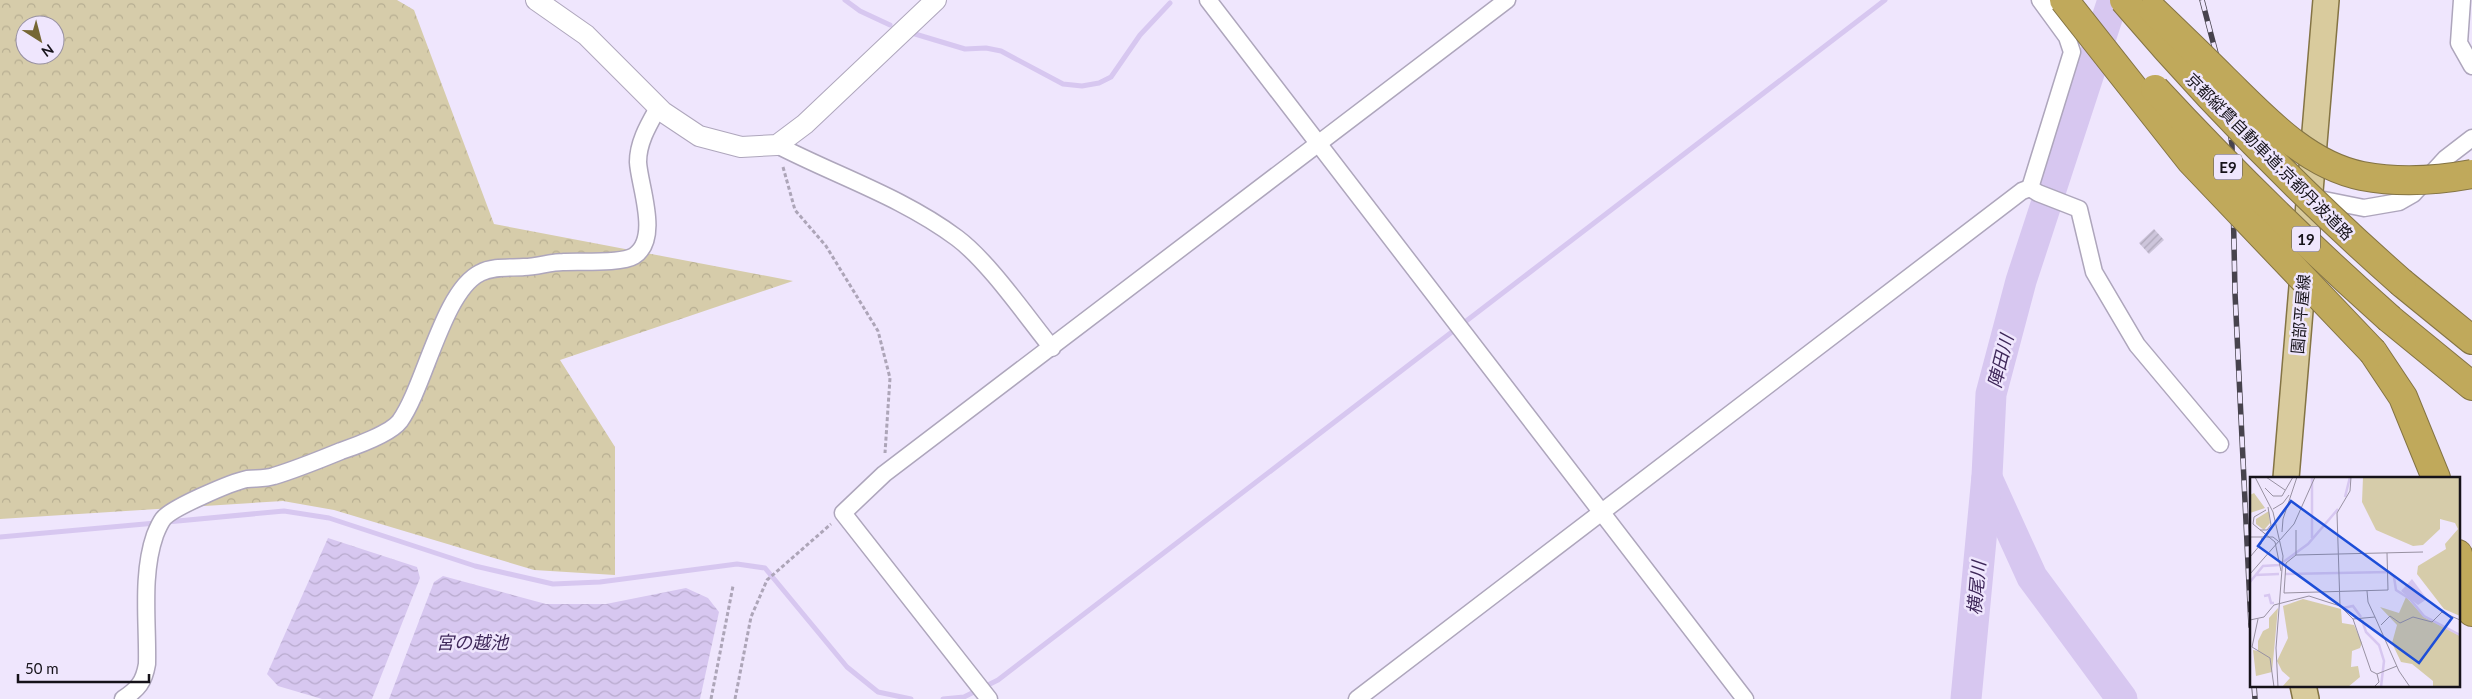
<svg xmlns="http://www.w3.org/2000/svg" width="2472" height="699" font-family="Lato,'Noto Sans JP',sans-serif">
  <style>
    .forest { fill: url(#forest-crowns); fill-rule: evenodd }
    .water { fill: url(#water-waves) }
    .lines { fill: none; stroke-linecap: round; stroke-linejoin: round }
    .stream { stroke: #d7c7f0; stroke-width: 5 }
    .river { stroke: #d7c7f0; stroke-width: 31 }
    .building { fill: url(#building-hatch) }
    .minor-casing { stroke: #aea6bc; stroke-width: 19 }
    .tertiary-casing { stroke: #aea6bc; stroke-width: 22 }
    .primary-casing { stroke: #847444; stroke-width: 28 }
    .motorway-casing { stroke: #847444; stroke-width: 30 }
    .path { stroke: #ada5b8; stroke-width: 3; stroke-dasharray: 4 2.5; stroke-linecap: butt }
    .minor { stroke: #fff; stroke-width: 16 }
    .tertiary { stroke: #fff; stroke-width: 20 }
    .primary { stroke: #d9cb9d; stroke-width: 25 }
    .motorway { stroke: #c0a95b; stroke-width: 28 }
    .rail-casing { stroke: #47434d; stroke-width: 5.5 }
    .rail { stroke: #efe6fd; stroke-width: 4; stroke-dasharray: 11; stroke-linecap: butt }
    .motorway-bridge-casing { stroke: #847444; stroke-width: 30; stroke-linecap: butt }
    .motorway-bridge { stroke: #c0a95b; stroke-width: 28 }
    .labels { text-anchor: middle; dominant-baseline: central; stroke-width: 5; stroke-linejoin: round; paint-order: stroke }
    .shield { fill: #efe6fd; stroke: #56525d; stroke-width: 1 }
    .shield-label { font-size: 15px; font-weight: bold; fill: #151219 }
    .street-label { font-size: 16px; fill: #151219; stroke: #efe6fd }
    .water-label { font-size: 18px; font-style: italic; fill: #3e2759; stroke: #efe6fd }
    .inset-river { fill: none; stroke: #d7c7f0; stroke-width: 2.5 }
    .inset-road { fill: none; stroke: #9891a2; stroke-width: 1 }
    .view { fill: #1d4ed8; fill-opacity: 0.15; stroke: #1d4ed8; stroke-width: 2.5 }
    .inset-edge { fill: none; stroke: #151219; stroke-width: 2.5 }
  </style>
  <defs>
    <pattern id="forest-crowns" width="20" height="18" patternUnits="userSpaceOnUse" patternTransform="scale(1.25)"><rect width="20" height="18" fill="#d6ccaa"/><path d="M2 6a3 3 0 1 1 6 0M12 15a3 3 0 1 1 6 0" fill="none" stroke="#b7ae92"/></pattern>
    <pattern id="water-waves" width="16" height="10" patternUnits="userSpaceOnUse" patternTransform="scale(1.25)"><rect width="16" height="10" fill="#d7c7f0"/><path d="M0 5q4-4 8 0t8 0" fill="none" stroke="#b8aacd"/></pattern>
    <pattern id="building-hatch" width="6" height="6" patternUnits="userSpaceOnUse" patternTransform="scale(1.25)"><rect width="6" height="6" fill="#cdc5db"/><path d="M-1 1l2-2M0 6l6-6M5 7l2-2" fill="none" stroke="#afa8bb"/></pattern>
  </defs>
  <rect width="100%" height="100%" fill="#efe6fd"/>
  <path class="forest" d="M 0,0 L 397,0 L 414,10 L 494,224 L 793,281 L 560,360 L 615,447 L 615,575 L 534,570 L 334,510 L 283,501 L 0,519 ZM 25,25 L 55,25 L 55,55 L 25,55 Z"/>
  <g class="water">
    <polygon points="328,538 417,567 420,578 372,699 322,699 278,686 267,674"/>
    <polygon points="443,576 546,604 606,604 686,588 708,598 719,612 700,699 389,699 434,582"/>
  </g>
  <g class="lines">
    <g class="stream">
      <polyline points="845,0 860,11 890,25"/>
      <polyline points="915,34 965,49 986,48 1001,51 1063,84 1082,86 1099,83 1111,77 1140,35 1170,3"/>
      <polyline points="167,522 284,511 329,518 475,566 553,584 600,582 737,564 765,568 847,667 878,692 911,699"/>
      <polyline points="0,537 156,523"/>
      <polyline points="943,699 964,697 998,680 1885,0"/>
    </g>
    <g class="river">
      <polyline points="1987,478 2032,577 2122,699"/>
      <polyline points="1966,699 1987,476 1991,394 2021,281 2113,0"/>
    </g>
  </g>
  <polygon class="building" points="2154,229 2164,240 2149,254 2139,243"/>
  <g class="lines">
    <defs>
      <g id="minor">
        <polyline points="1208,0 1745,699"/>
        <polyline points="2462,0 2459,43 2472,66"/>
        <path d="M 777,145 C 837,176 902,197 957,238 C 989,262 1026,316 1052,348"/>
        <polyline points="2030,188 2038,193 2079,209 2094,272 2137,345 2220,444"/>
        <polyline points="2030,188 2072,52 2067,37 2040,0"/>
        <polyline points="2314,198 2364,208 2399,202 2413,194 2446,158 2472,138"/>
        <path d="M 123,699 C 138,689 144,682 147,664 C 148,623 141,575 155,535 C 157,530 160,523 163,519 C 171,508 232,482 247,479 C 256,478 265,479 274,476 C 297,469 319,460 341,451 C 356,446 391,433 400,421 C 425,386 443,291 480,273 C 493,266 510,268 524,267 C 537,267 550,262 563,262 C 580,261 621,264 634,256 C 661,239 639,185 638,162 C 638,142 649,124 658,108"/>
        <polyline points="989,699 843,513 884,474 1507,0"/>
        <polyline points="1357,699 2022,191 2030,188"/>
      </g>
      <polyline id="tertiary" points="536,0 586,35 663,112 699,136 741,147 777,145 805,124 936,0"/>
      <g id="primary">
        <polyline points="2286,478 2326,0"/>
        <polyline points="2303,685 2306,699"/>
      </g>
      <g id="motorway">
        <polyline points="2402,283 2472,340"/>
        <polyline points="2390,319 2472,386"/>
        <polyline points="2373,352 2403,397 2436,478"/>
        <polyline points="2458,554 2472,612"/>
      </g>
    </defs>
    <use href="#minor" class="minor-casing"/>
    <use href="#tertiary" class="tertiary-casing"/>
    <use href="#primary" class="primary-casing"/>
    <use href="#motorway" class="motorway-casing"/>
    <g class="path">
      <polyline points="783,167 795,210 826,246 878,331 890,378 885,453"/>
      <polyline points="711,699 733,586"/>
      <polyline points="735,699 751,617 767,580 831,524"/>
    </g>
    <use href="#minor" class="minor"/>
    <use href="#tertiary" class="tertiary"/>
    <use href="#primary" class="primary"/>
    <use href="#motorway" class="motorway"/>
    <defs>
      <g id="rail">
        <polyline points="2202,0 2223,80 2232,145 2235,293 2251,626"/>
        <polyline points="2254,685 2255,699"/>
      </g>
    </defs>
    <use href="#rail" class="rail-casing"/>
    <use href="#rail" class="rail"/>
    <defs>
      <g id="motorway-bridge">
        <polyline points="2064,0 2191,161 2373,352"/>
        <path d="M 2124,0 C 2211,102 2302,195 2402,283"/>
        <path d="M 2153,10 C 2177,33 2201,56 2224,79 C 2263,117 2306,165 2362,176 C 2399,183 2435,181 2472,174"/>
        <path d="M 2155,89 C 2230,170 2308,246 2390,319"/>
      </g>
    </defs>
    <use href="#motorway-bridge" class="motorway-bridge-casing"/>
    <use href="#motorway-bridge" class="motorway-bridge"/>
  </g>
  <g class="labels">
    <g class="shield">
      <rect x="2214" y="154.5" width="28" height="25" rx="4"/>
      <rect x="2292" y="226.5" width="28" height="25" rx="4"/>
    </g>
    <g class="shield-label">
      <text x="2228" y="167">E9</text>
      <text x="2306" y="239">19</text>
    </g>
    <g class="street-label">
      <text transform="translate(2270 156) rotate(45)">京都縦貫自動車道;京都丹波道路</text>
      <text transform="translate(2300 314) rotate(-85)">園部平屋線</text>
    </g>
    <g class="water-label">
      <text transform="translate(2000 361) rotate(-76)">陣田川</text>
      <text transform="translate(1976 588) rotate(-85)">横尾川</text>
      <text x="472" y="642">宮の越池</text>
    </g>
  </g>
  <g transform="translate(2250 477)">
    <rect width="210" height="210" fill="#efe6fd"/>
    <path d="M 19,34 L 20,46 L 14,53 L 6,47 L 6,42 Z" fill="#d6ccaa"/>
    <path d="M 113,0 L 210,0 L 210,139 L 194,132 L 167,97 L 168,89 L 196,72 L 195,67 L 208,52 L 205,46 L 190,42 L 190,52 L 173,68 L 163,69 L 126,53 L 112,25 ZM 4,16 L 15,31 L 0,36 L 0,18 ZM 156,120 L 174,140 L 210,159 L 210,210 L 183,210 L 183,204 L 162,187 L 151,185 L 142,166 L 147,148 L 130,130 L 149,136 ZM 53,122 L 91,132 L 92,146 L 104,148 L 112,166 L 110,171 L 102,174 L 101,190 L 108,189 L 110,200 L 98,210 L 32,210 L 40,201 L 32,194 L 27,184 L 38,161 L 33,129 ZM 28,131 L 22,195 L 6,199 L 3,173 L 8,174 L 8,164 L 13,154 L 19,151 L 19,141 Z" fill="#d6ccaa"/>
    <path d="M 162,102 L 177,122 L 168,128 L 151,114 Z" fill="#d7c7f0"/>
    <path class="inset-river" d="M 62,0 L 62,61M 95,20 L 100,0M 35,97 L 139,95 L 144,100 L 146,113 L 160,122 L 174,139 L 210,158M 5,98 L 29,97M 0,105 L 13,89 L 29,88 L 58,67 L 88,32M 14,119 L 19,118 L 21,126 L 24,126M 93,131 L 103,129 L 111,140M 112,143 L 116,155 L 129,168 L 134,184 L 131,210"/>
    <path class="inset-road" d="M 5,0 L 23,35 L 33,79 L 26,171 L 28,210M 16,0 L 35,13M 15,11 L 23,19 L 32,19 L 43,0M 23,32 L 33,26 L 39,18M 16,33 L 4,40 L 3,47 L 25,65 L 31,94M 10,53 L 17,53 L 21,48 L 18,30M 46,53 L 46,78M 32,55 L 33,42 L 47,0M 0,60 L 23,60 L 28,64M 0,80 L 11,67 L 12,61M 0,97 L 44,47 L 65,0M 117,114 L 118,125 L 125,140M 34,116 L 36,86 L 46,78 L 173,75M 34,116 L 138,113 L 137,76M 90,129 L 87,36 L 100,14 L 101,0M 8,142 L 2,170 L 20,181 L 24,210M 103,142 L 121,194 L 127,197 L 147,189M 0,143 L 14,140 L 24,128 L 59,119 L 90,129 L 103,142 L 125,140 L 149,194 L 160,210M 131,148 L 140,139 L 150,146 L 163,140 L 182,145 L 192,135 L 210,143M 124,210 L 129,205 L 127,197"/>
    <path class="view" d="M 41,24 L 202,141 L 169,186 L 8,69 Z"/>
    <rect width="210" height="210" class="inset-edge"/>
  </g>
  <g transform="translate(40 40) rotate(144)"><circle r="24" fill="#efe6fd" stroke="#9891a2"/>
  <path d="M0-4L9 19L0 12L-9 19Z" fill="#766734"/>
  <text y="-8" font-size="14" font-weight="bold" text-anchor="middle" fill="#151219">N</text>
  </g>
  <path d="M18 674v8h131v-8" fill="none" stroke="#151219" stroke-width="2.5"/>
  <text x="25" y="674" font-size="15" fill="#151219" stroke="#efe6fd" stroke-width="4" paint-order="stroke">50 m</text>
</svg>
